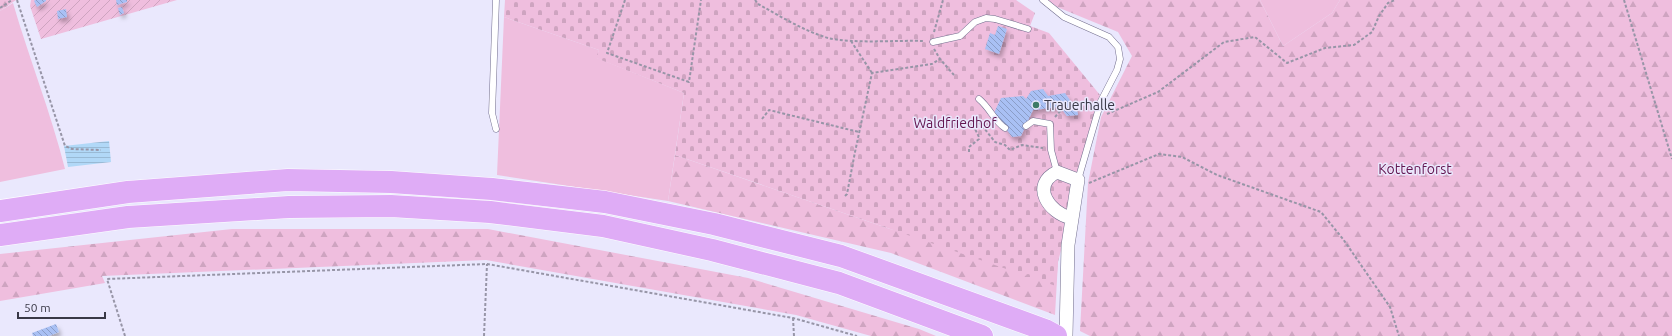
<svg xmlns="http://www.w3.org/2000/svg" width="1672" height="336" font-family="Ubuntu,sans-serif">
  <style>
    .green { fill: #efbede }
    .forest { fill: url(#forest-firs) }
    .cemetery { fill: url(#cemetery-stones) }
    .garden { fill: url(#garden-furrows) }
    .water { fill: url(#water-rules) }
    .building { fill: url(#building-back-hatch); filter: url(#shadow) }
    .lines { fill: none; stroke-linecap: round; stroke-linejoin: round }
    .service-casing { stroke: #726e8e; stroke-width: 7 }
    .minor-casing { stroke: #726e8e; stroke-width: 14 }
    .motorway-casing { stroke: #fff; stroke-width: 23 }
    .path { stroke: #9795a7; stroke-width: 2; stroke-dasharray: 3 2; stroke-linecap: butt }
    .service { stroke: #fff; stroke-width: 6 }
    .minor { stroke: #fff; stroke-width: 13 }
    .motorway { stroke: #dfacf6; stroke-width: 22 }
    .poi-dot { fill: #3e7b66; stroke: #eae8fd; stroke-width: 1.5 }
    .labels { text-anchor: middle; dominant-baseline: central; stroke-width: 3; stroke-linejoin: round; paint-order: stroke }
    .poi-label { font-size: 14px; fill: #393846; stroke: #eae8fd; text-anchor: start }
    .park-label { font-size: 14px; fill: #631550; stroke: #eae8fd }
  </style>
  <defs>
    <pattern id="forest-firs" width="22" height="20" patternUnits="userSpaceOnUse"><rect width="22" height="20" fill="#efbede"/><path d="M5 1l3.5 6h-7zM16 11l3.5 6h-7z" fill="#cea4c0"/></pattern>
    <pattern id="cemetery-stones" width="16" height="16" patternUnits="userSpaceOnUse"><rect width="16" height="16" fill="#efbede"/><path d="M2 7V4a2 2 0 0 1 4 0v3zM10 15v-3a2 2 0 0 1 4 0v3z" fill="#cea4c0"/></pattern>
    <pattern id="garden-furrows" width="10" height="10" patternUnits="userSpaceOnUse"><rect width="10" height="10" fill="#efbede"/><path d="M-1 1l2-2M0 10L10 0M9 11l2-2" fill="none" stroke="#cea4c0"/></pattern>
    <pattern id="water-rules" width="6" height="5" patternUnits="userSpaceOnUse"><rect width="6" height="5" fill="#b1d8f7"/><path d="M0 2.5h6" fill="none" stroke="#99bad5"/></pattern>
    <pattern id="building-back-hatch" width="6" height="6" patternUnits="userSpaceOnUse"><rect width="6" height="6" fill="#a9c0f4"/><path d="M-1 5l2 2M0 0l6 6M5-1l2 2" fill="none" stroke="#8b9dc7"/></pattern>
    <filter id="shadow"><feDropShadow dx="2.5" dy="4" stdDeviation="2" flood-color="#0004"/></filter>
  </defs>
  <rect width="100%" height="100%" fill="#eae8fd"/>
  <g class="green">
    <polygon points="1260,0 1340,0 1332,13 1283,46"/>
    <path d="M 13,3 C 29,58 51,113 65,169 L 0,182 L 0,11 Z"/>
    <polygon points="504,17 599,50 597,58 684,93 668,201 497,175"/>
  </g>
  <g class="forest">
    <polygon points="0,0 16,0 0,11"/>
    <polygon points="1040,0 1260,0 1283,46 1332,13 1340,0 1672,0 1672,336 1090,336 1080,331 1088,183 1101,117 1132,56 1118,32"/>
    <polygon points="675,155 890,229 1058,262 1055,315 891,253 668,201"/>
    <polygon points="232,229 488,229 748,278 919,329 936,336 871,336 796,315 486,260 102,276 105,283 0,301 0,254"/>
  </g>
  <polygon class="cemetery" points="505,0 1016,0 1035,13 1030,26 1049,33 1100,95 1058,262 1056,286 675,155 684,93 596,58 599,50 504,17"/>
  <polygon class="garden" points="31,0 177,0 41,39 30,6"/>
  <polygon class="water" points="109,141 111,162 68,167 64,146"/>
  <g class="building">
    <polygon points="35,0 46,0 46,1 37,7 34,1"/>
    <polygon points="116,0 127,0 127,2 117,5"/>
    <polygon points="122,7 124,13 120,15 118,8"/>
    <polygon points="66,9 67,17 58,19 57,11"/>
    <polygon points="998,26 1007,29 999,54 985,49 990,33 995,35"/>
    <polygon points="1043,89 1048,96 1065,93 1072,103 1074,102 1074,107 1077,107 1078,115 1067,116 1060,107 1033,110 1021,136 1012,137 994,113 1001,98 1023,96 1026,99 1031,91"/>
    <polygon points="56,324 59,332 49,336 33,336 32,333"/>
  </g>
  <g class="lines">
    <defs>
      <g id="service">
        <polyline points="496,0 492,113 496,129"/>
        <polyline points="1043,0 1064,17 1109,37 1118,47 1120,59 1117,70 1101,101 1078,180"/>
        <polyline points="933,42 960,36 975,22 986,18 995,19 1028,29"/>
        <path d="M 979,99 C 990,108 995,122 1005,128"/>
        <polyline points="1026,126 1033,121 1050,124 1051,150 1057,172"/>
      </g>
      <path id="minor" d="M 1066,336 L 1068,245 L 1078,180 L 1057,172 C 1030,185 1049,213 1071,218"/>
      <g id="motorway">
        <polyline points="0,211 128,192 288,180 391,182 492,189 605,202 714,224 841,256 1045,330 1056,336"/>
        <polyline points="0,235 128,217 289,207 391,206 490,212 603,226 712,250 839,283 982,336"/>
      </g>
    </defs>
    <use href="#service" class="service-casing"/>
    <use href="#minor" class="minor-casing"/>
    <use href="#motorway" class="motorway-casing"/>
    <g class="path">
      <polyline points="17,0 65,146 72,149 101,150"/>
      <polyline points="625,0 607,53 689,82 701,0"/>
      <path d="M 755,0 L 758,4 C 780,16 804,31 828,38 C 854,44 897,40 924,41"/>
      <polyline points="1624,0 1672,159"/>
      <polyline points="0,8 12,0"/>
      <polyline points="934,32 943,0"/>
      <polyline points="851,41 872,73"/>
      <polyline points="934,49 940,59 954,75"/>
      <polyline points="1107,114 1158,92 1224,42 1255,37 1287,63 1325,48 1354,45 1372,32 1379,16 1388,3 1395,0"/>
      <polyline points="1055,117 1062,109"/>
      <polyline points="762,119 769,110 859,132"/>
      <polyline points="969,152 969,147 979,139 979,137 975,129 980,123 995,142 1005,145 1010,150 1022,145 1043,148"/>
      <polyline points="1089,183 1159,154 1182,157 1217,175 1321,212 1343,239 1390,307 1399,336"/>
      <polyline points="845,196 847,194 855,152 872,73 932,64 940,59"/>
      <polyline points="793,318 794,336"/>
      <polyline points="125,336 107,279 487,264 793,318 857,336"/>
      <polyline points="484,336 487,264"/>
    </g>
    <use href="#service" class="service"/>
    <use href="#minor" class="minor"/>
    <use href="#motorway" class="motorway"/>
  </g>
  <circle class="poi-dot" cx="1036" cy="105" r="4"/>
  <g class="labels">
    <g class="poi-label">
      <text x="1044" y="105">Trauerhalle</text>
    </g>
    <g class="park-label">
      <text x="955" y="123">Waldfriedhof</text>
      <text x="1415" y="169">Kottenforst</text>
    </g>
  </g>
  <path d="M18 312v6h87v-6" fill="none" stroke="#393846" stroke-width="2"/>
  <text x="24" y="312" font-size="12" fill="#393846" stroke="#eae8fd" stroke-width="3" paint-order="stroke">50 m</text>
</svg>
